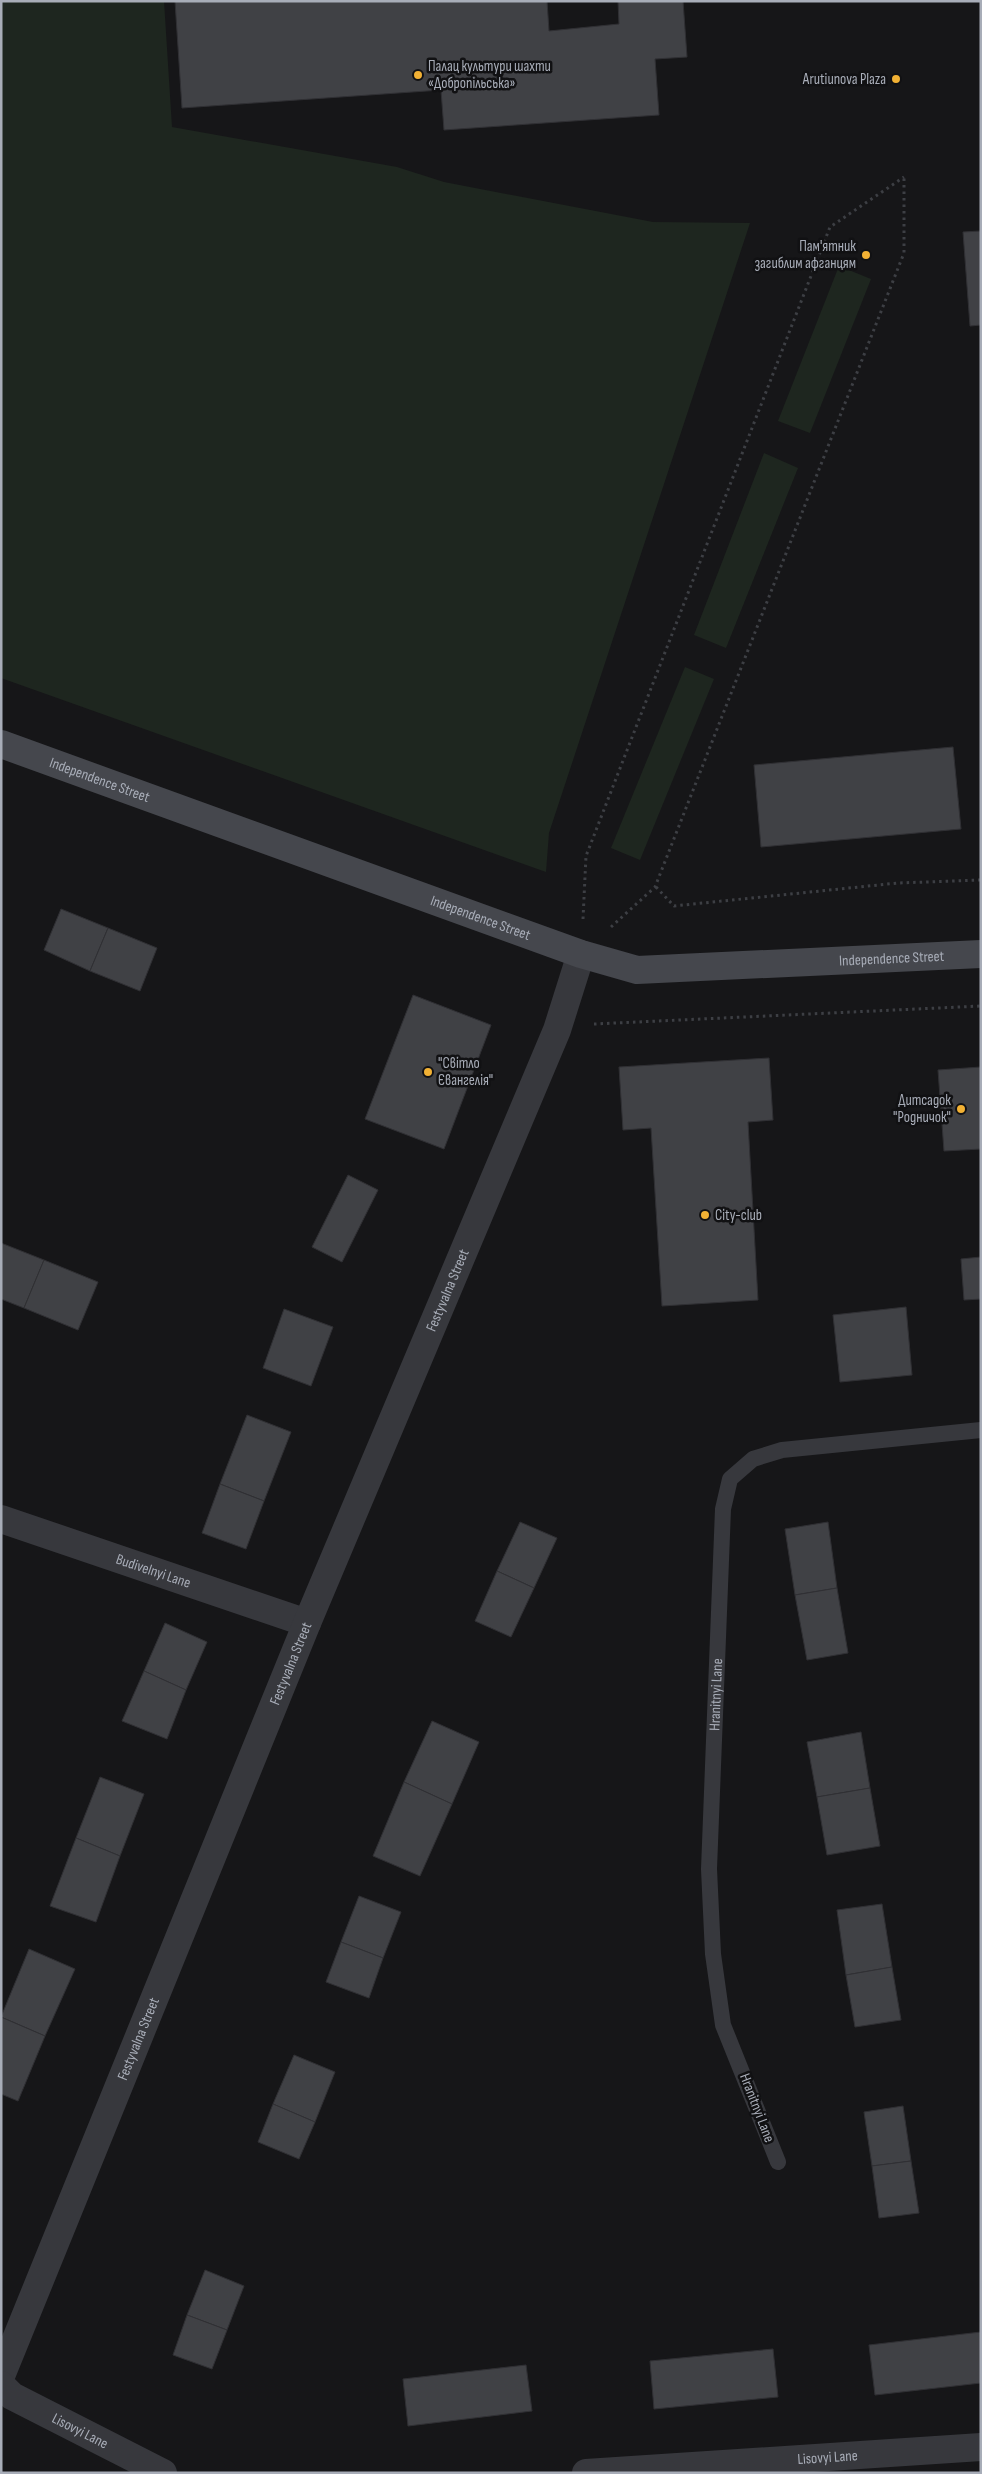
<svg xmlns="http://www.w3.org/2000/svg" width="982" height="2474" font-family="'Sofia Sans Condensed',sans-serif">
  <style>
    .green { fill: #1e261f }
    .building { fill: #404145; stroke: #303034 }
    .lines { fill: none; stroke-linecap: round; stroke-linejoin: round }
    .path { stroke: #3d3f44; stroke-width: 3; stroke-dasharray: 2.5 4; stroke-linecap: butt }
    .lane { stroke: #37383d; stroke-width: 16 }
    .street { stroke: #37383d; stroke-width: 28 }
    .secondary { stroke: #45474d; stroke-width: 28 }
    .poi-dot { fill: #f2b134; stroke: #111113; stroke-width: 2 }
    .labels { text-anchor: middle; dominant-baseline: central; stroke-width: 5; stroke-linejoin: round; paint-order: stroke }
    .poi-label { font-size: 15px; fill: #a8adb8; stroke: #111113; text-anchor: start }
    .street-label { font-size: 15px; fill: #a8adb8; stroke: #111113 }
  </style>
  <rect width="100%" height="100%" fill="#161618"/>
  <g class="green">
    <polygon points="1,1 164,1 172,127 397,167 444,182 653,222 750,223 549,833 546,872 1,678"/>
    <polygon points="839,266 871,279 810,433 778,421"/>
    <polygon points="764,453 798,468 726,648 694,635"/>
    <polygon points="685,667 714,679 640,860 611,848"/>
  </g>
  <g class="building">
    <polygon points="175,1 547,1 549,31 619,24 618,1 683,1 687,57 655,59 659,115 444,130 441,90 182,108"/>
    <polygon points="981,231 981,325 970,326 963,232"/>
    <polygon points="953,747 961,829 761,847 754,765"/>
    <polygon points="61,909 108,928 90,971 44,950"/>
    <polygon points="108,928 157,948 140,991 90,971"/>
    <polygon points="413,995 491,1025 444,1149 365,1119"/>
    <polygon points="769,1058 773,1120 748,1122 758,1300 662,1306 651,1128 623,1130 619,1067"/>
    <polygon points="981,1067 981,1149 944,1151 938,1070"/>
    <polygon points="348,1175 378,1190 342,1262 312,1247"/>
    <polygon points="1,1243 44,1260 24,1308 1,1299"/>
    <polygon points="981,1257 981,1299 964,1300 961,1259"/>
    <polygon points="44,1260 98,1282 78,1330 24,1308"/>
    <polygon points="906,1307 912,1375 840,1382 833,1315"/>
    <polygon points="284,1309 333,1327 311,1386 263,1368"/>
    <polygon points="247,1415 291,1432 264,1501 220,1484"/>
    <polygon points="220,1484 264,1501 246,1549 202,1533"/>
    <polygon points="520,1522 557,1538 534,1588 497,1571"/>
    <polygon points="828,1522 837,1588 795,1595 785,1529"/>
    <polygon points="497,1571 534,1588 511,1637 475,1621"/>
    <polygon points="837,1588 848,1653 807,1660 795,1595"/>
    <polygon points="165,1623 207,1642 186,1690 144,1671"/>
    <polygon points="144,1671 186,1690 167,1739 122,1721"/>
    <polygon points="432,1721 479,1742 452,1804 404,1782"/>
    <polygon points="861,1732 870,1788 817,1797 807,1742"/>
    <polygon points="100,1777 144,1794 120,1856 76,1838"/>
    <polygon points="404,1782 452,1804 420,1876 373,1856"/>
    <polygon points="870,1788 880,1846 827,1855 817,1797"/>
    <polygon points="76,1838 120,1856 96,1922 50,1906"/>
    <polygon points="359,1896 401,1912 383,1958 341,1942"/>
    <polygon points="882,1904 892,1967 846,1975 837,1910"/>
    <polygon points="341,1942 383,1958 369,1998 326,1982"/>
    <polygon points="29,1949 75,1969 45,2036 1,2017"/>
    <polygon points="892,1967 901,2020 855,2027 846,1975"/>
    <polygon points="1,2017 45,2036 18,2101 1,2094"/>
    <polygon points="294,2055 335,2072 315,2122 273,2104"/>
    <polygon points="273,2104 315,2122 299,2159 258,2142"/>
    <polygon points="903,2106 911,2161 872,2166 864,2112"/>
    <polygon points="911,2161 919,2213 879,2218 872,2166"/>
    <polygon points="205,2270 244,2286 227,2330 187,2315"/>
    <polygon points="187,2315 227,2330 212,2369 173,2355"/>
    <polygon points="981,2332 981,2383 875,2395 869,2345"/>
    <polygon points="773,2349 778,2397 654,2409 650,2361"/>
    <polygon points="526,2365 532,2411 408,2426 403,2379"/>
  </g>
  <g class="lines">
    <g class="path">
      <polyline points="656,887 674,906 898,883 981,880"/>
      <polyline points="583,919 586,856 830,227 904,177"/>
      <polyline points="611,927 655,887 904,253 904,178"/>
      <polyline points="594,1024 981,1006"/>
    </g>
    <path class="lane" id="s1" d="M 778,2162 L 723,2025 L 713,1954 L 709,1869 L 723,1509 L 730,1479 L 753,1459 L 782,1450 L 981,1430"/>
    <g class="street">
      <path id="s2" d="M 1,1519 L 307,1623"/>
      <path id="s3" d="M 1,2376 L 307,1623 L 557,1030 L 581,954"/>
      <path id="s4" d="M 1,2385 L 12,2396 L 163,2473"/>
      <path id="s5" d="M 586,2473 L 981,2447"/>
    </g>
    <path class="secondary" id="s6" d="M 1,744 L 581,954 L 637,970 L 981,954"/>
  </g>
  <g class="poi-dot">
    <circle cx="418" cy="75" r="5"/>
    <circle cx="896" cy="79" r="5"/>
    <circle cx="866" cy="255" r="5"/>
    <circle cx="428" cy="1072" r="5"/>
    <circle cx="961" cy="1109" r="5"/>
    <circle cx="705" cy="1215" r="5"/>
  </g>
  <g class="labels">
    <g class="poi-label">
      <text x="428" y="66">Палац культури шахти<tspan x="428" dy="17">«Добропільська»</tspan></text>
      <text x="886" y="79" text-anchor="end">Arutiunova Plaza</text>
      <text x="856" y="246" text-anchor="end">Пам'ятник<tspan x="856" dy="17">загиблим афганцям</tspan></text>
      <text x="438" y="1063">"Світло<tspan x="438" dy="17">Євангелія"</tspan></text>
      <text x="951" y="1100" text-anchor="end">Дитсадок<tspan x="951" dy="17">"Родничок"</tspan></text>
      <text x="715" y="1215">City-club</text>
    </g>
    <g class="street-label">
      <text stroke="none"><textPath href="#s6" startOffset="105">Independence Street</textPath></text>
      <text stroke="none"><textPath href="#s6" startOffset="510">Independence Street</textPath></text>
      <text stroke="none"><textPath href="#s6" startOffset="930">Independence Street</textPath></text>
      <text stroke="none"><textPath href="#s3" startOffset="1174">Festyvalna Street</textPath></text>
      <text stroke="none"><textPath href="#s2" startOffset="161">Budivelnyi Lane</textPath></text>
      <text stroke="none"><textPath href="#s3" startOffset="769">Festyvalna Street</textPath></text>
      <text stroke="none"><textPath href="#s1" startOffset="479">Hranitnyi Lane</textPath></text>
      <text stroke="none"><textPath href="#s3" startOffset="364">Festyvalna Street</textPath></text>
      <text transform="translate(757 2108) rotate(69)">Hranitnyi Lane</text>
      <text stroke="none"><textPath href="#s4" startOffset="92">Lisovyi Lane</textPath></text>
      <text stroke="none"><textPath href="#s5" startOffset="242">Lisovyi Lane</textPath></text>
    </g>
  </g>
  <rect width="982" height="2474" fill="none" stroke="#a8adb8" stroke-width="5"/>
</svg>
